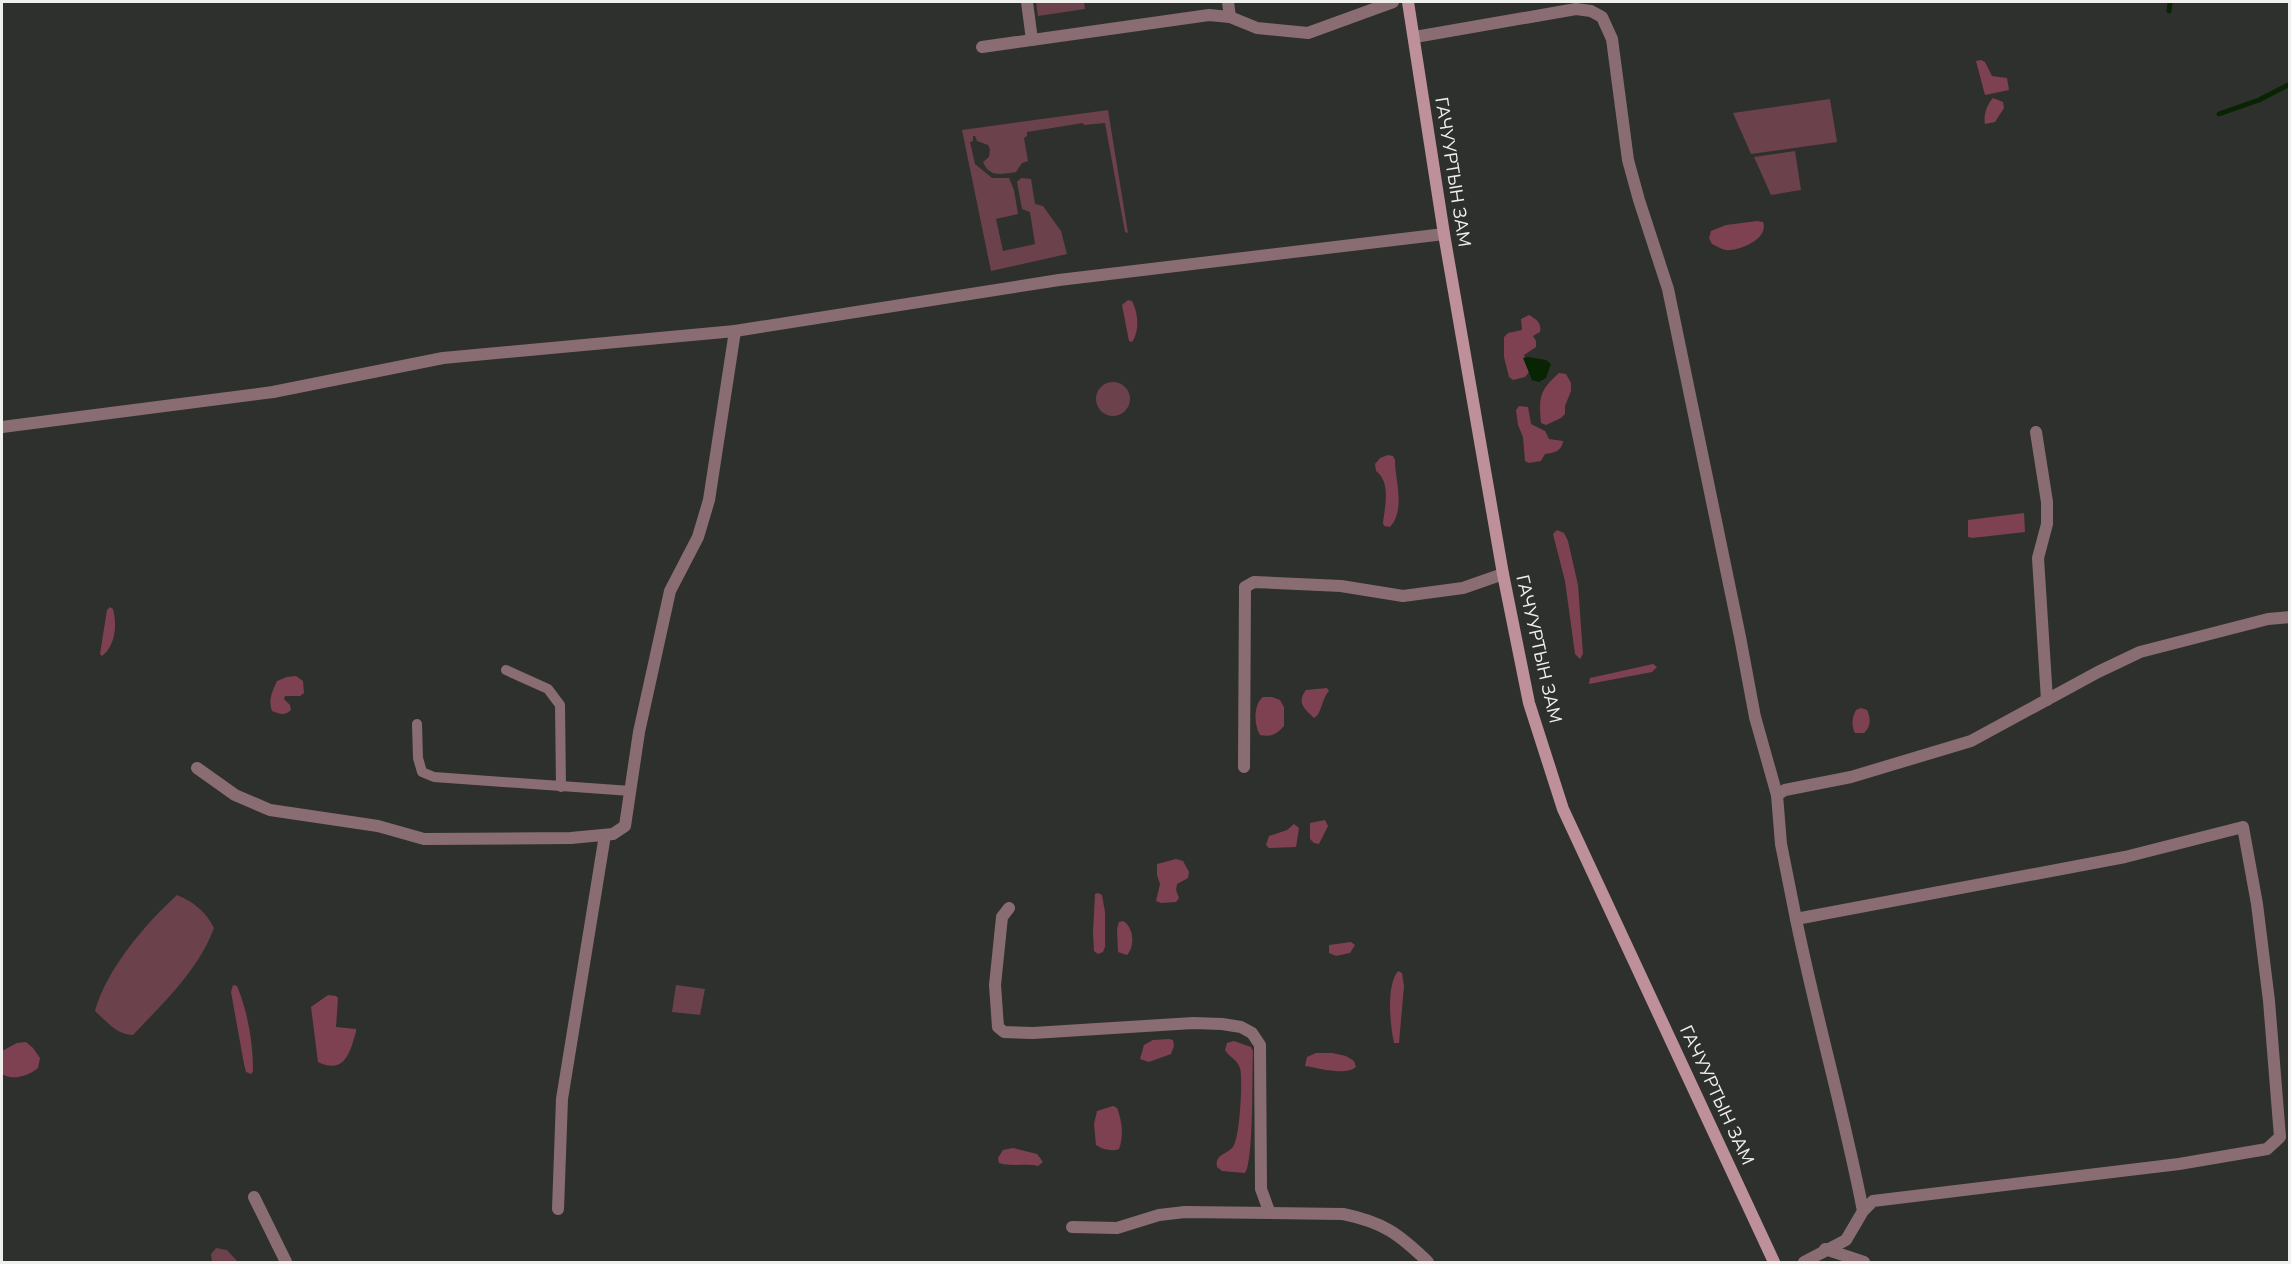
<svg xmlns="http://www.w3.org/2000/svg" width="2291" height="1264" font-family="'Nunito Sans',sans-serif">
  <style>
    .green { fill: #6b414b }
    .forest { fill: #7d4151 }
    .water { fill: #092402 }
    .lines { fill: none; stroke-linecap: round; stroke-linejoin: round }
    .stream { stroke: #092402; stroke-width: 5 }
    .service { stroke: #8a6d73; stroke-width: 10 }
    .minor { stroke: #8a6d73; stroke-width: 12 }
    .secondary { stroke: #be909a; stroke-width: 12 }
    .labels { text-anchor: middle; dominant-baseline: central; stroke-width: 6; stroke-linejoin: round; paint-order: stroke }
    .street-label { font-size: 18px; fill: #eff0ee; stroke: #2e302d }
  </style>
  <rect width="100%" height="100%" fill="#2e302d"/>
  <g class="green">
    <polygon points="1036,2 1084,2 1085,9 1038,16"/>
    <polygon points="1830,99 1837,142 1751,154 1733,113"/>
    <path d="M 1108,110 L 1128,233 L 1125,232 L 1105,123 L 1084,125 L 1083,123 L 1027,132 L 1027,136 L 1024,138 L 1028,161 L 1022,163 L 1016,172 C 1001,174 990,178 983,162 L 989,157 L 990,149 L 988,145 L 977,141 L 975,136 L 973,136 L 973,141 L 970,142 L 975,164 L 992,178 L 1009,178 L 1014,190 L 1018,214 L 996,219 L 1003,251 L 1035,244 L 1030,212 L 1022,209 L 1017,182 L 1021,178 L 1031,179 L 1035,204 L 1043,206 L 1061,231 L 1067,254 L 991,271 L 962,130 Z"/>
    <polygon points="1795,151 1801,190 1771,195 1754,157"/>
    <circle cx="1113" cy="399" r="17"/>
    <path d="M 177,895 C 194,902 206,912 214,928 C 198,971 163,1003 133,1035 C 117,1035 106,1021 95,1011 C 106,970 145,924 177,895 Z"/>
    <polygon points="676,985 705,989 700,1015 672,1012"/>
    <polygon points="216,1248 227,1250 238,1262 212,1262 211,1254"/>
  </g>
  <g class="forest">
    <polygon points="1981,60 1985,62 1992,76 2007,78 2009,90 1985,95 1976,61"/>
    <path d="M 1993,98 L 2003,102 L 2004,108 L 1995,122 L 1985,124 C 1983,116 1987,104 1993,98 Z"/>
    <path d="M 1757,221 L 1763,222 C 1769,238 1743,249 1730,250 C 1724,251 1718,247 1712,244 L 1709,238 L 1711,231 L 1726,225 Z"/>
    <path d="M 1128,300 L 1132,301 C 1138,312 1140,331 1132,342 L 1129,341 L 1122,305 Z"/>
    <path d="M 1529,315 C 1536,319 1542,323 1540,332 L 1533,336 L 1536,341 L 1536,347 L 1524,355 L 1529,372 L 1525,377 L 1513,380 L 1509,377 L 1504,357 L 1504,337 L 1508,333 L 1522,330 L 1521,319 Z"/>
    <path d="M 1559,373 L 1566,374 L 1571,383 L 1571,391 L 1565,406 L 1565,414 L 1561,418 L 1546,425 L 1541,423 C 1539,397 1539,391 1559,373 Z"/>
    <path d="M 1519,406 L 1528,407 L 1531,424 L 1545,431 L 1549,439 L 1563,441 C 1562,451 1554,453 1545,454 L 1541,461 L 1529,463 L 1525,461 L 1523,437 L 1518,425 L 1516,410 Z"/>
    <path d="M 1388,455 L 1393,456 L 1395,460 C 1395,481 1406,509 1390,527 L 1384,526 L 1383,523 C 1385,506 1391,482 1376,471 L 1375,464 L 1380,458 Z"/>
    <polygon points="2024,513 2025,532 1972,538 1968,537 1968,520"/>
    <polygon points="1557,530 1564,533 1568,541 1578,585 1583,654 1580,659 1575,654 1565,581 1553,534"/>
    <path d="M 110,607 L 113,609 C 117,624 116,645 102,656 L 100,654 L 107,610 Z"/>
    <polygon points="1653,664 1657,667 1652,672 1589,684 1590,678"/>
    <path d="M 296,676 L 303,681 L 304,693 L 300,696 L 285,696 L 284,699 L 290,705 L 291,710 C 285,716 279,714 272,711 C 268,700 272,692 277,681 L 287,677 Z"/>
    <path d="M 1327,688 L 1329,691 C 1321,700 1322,714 1314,718 C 1305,709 1296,703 1306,690 Z"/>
    <path d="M 1263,697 L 1272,697 L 1280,700 L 1284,707 L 1284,726 C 1276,735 1271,737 1260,735 C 1254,725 1253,705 1263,697 Z"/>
    <path d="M 1861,708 L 1867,710 C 1871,718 1871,727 1864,733 L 1855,733 C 1851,725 1852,717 1856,710 Z"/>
    <polygon points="1325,820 1328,826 1319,844 1314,843 1310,839 1310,823"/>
    <polygon points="1294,824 1299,828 1296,847 1269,848 1266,845 1269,836 1287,830"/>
    <polygon points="1176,859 1183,861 1189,872 1188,878 1177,884 1176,890 1179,898 1176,902 1161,903 1156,901 1160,884 1157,875 1157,864"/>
    <polygon points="1098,893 1102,895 1105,912 1105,947 1103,952 1098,954 1094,951 1093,933 1095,894"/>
    <path d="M 1123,921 C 1134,927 1135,947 1127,955 L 1118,952 L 1117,929 L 1119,922 Z"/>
    <polygon points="1351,942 1355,945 1350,953 1336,956 1329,953 1329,945"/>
    <path d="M 1398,971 L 1402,973 L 1404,986 L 1399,1043 L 1394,1043 C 1390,1024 1386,986 1398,971 Z"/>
    <path d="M 233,985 L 237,986 C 248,1013 253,1042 253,1071 L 251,1074 L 246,1072 L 244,1064 L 231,992 Z"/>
    <path d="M 328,995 L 336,996 L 338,998 L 336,1027 L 356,1029 L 356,1032 C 350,1052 345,1075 318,1062 L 311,1007 Z"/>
    <polygon points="1169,1039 1173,1040 1174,1046 1171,1054 1149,1062 1140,1059 1144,1045 1153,1040"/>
    <path d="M 1234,1041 L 1251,1047 L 1253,1051 C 1252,1071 1254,1162 1245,1173 L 1222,1171 L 1217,1167 C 1215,1154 1226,1155 1233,1147 C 1240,1138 1243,1079 1240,1068 C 1237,1059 1229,1057 1225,1050 L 1227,1043 Z"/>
    <path d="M 26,1042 L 33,1048 L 40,1058 L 38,1068 C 28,1076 13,1081 2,1074 L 2,1051 L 17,1043 Z"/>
    <path d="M 1316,1053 L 1332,1053 L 1346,1056 L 1354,1061 L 1356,1067 C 1345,1076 1318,1068 1305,1066 L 1307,1057 Z"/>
    <path d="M 1113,1106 L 1117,1108 C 1122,1121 1124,1136 1119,1149 C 1111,1152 1102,1149 1096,1145 L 1094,1124 L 1097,1111 Z"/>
    <path d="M 1013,1148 L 1037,1154 L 1043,1162 L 1038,1166 C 1025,1163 1011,1167 999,1163 L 998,1158 L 1003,1150 Z"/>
  </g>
  <polygon class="water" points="1528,357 1546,360 1551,364 1546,378 1539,382 1532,380 1523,358"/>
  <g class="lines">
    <g class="stream">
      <polyline points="2169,11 2170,2"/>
      <polyline points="2219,114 2259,100 2290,84"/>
    </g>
    <g class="service">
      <polyline points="506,670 548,689 560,705 561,787"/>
      <polyline points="417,724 418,758 422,772 434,777 631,791"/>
    </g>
    <g class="minor">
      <polyline points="1027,2 1032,40"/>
      <polyline points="1228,2 1230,17"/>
      <polyline points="1415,37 1576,9 1591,11 1602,17 1612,39 1628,160 1639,200 1668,289 1740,637 1755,717 1777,795"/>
      <polyline points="982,47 1209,15 1230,17 1257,28 1308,33 1393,2"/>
      <polyline points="2,427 273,392 443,358 735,331 1059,280 1444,234"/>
      <polyline points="2036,432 2047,502 2047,524 2038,558 2047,700"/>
      <polyline points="1244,767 1245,587 1254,582 1341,586 1403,596 1463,588 1503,574"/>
      <polyline points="197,768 235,795 270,810 378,826 424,839 571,838 613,834 625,826 639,732 670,591 698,537 709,500 735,331"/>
      <polyline points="1009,908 1002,917 995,985 998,1027 1004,1032 1033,1033 1193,1023 1222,1024 1241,1027 1252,1033 1260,1045 1261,1189 1269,1211"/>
      <polyline points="1796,919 1781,844 1777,795 1785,790 1851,777 1971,741 2098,672 2140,652 2268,619 2290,617"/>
      <polyline points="254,1197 286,1262"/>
      <polyline points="558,1209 562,1099 605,835"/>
      <path d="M 1072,1227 L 1117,1228 L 1159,1215 L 1185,1212 L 1343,1214 C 1383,1222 1399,1234 1428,1262"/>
      <polyline points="1825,1249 1864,1262"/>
      <path d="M 1804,1262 L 1846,1240 L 1863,1211 L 1873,1201 L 2179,1164 L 2267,1149 L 2280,1137 L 2269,1001 L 2257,904 L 2243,827 L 2125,857 L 1796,919 C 1816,1017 1844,1113 1863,1211"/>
    </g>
    <polyline class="secondary" points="1408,2 1444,234 1503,574 1529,703 1563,809 1774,1262"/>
  </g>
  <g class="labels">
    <g class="street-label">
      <text transform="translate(1453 172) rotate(81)">ГАЧУУРТЫН ЗАМ</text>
      <text transform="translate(1539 649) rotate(77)">ГАЧУУРТЫН ЗАМ</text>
      <text transform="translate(1717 1095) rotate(65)">ГАЧУУРТЫН ЗАМ</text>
    </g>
  </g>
  <rect width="2291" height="1264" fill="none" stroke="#eff0ee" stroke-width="6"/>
</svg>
